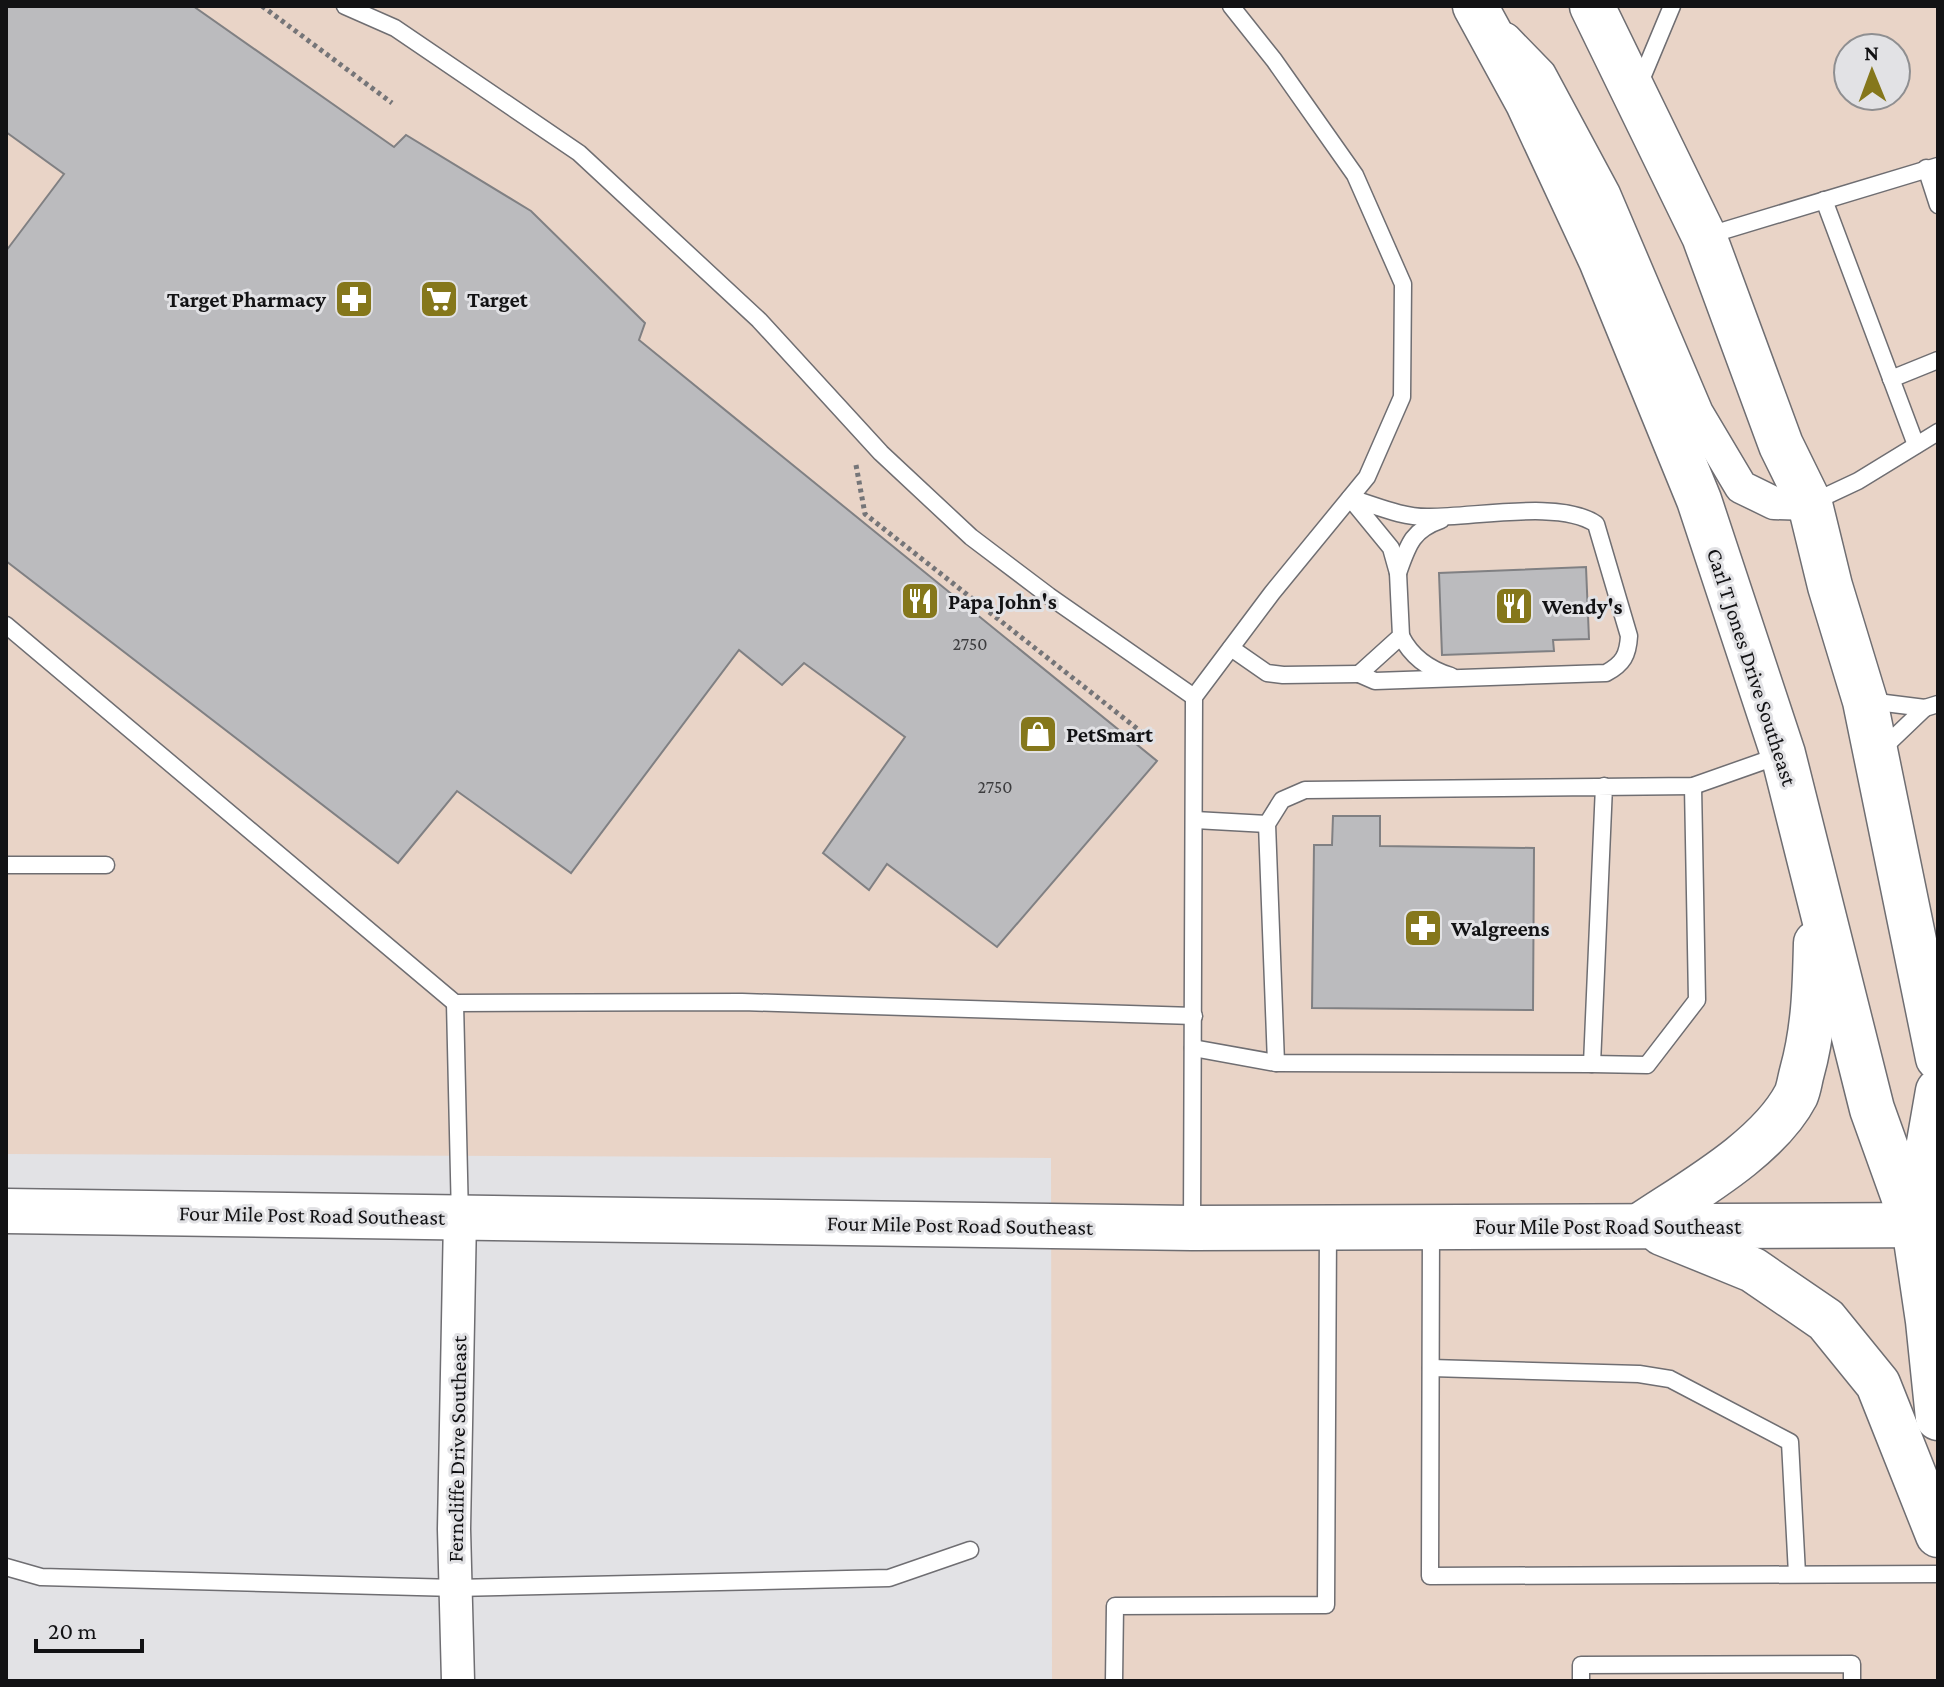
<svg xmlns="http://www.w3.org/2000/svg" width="1944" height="1687" font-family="'Crimson Pro',serif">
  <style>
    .commercial { fill: #e9d4c7; fill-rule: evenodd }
    .building { fill: #bbbbbe; stroke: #808083; stroke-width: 2 }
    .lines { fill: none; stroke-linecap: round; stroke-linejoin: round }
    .service-casing { stroke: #6f6e72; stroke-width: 19 }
    .minor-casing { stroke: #6f6e72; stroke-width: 35 }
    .secondary-casing { stroke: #6f6e72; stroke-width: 47 }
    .path { stroke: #757578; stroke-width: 5; stroke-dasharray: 4 4; stroke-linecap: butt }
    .service { stroke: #fff; stroke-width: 16 }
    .minor { stroke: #fff; stroke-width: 32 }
    .secondary { stroke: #fff; stroke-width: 44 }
    .labels { text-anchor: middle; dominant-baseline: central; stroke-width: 6; stroke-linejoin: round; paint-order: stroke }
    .number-label { font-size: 18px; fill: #3c3c3e }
    .poi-label { font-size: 22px; font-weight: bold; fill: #121214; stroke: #e2e2e5; text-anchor: start }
    .street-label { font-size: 22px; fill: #121214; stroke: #e2e2e5 }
  </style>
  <rect width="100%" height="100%" fill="#e2e2e5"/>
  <path class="commercial" d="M 6,6 L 1938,6 L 1938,1681 L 1052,1681 L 1051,1158 L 6,1154 ZM 1848,48 L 1896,48 L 1896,96 L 1848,96 Z"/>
  <g class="building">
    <polygon points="6,6 193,6 394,147 406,135 531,211 645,323 639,340 1157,761 997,947 887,864 869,890 823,853 905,737 804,663 782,685 739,650 571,873 457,791 398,863 6,561 6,251 64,174 6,132"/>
    <polygon points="1586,567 1589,639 1553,640 1554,651 1442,655 1439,573"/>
    <polygon points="1333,816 1380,816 1380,846 1534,848 1533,1010 1312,1008 1314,845 1332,845"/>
  </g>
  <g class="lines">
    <defs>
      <g id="service">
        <polyline points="345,6 395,28 579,153 759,320 881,453 971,537 1049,596 1194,697"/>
        <polyline points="1639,85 1672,6"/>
        <polyline points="1926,168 1938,205"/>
        <polyline points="1824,200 1916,445"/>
        <polyline points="1706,236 1938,166"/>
        <polyline points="1891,379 1938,360"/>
        <path d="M 1350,498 C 1375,505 1400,517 1427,517 C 1472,518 1560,499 1596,524 L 1629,636 C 1628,655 1623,664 1606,673 L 1375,681 L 1359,674 L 1401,636 L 1398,573 L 1391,548 Z"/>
        <polyline points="1811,503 1858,481 1938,432"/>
        <path d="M 1398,573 C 1408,545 1412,530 1441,520"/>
        <polyline points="6,625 455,1003 742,1002 1194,1016"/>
        <path d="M 1401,636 C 1411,656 1428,669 1451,676"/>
        <polyline points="1231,648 1267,673 1283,675 1359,674"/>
        <polyline points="1869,701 1925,708 1938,704"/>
        <polyline points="1880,751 1925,708"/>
        <polyline points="1604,786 1592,1064 1276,1063 1267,824 1282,800 1305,790 1693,786 1781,755"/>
        <polyline points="1195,820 1267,824"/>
        <polyline points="6,865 106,865"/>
        <polyline points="455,1003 460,1218"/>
        <polyline points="1193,1048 1276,1063"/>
        <polyline points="1592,1064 1647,1065 1697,1000 1693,786"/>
        <polyline points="1192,1226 1194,697 1272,593 1367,477 1402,397 1403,284 1355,175 1274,60 1231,6"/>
        <polyline points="1431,1228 1430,1576 1938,1574"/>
        <polyline points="1431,1368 1639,1374 1670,1379 1790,1442 1797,1574"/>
        <polyline points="6,1567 41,1577 456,1588 889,1578 970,1550"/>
        <polyline points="1114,1681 1115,1606 1326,1605 1328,1229"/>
        <polyline points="1581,1681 1581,1665 1852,1664 1852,1681"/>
      </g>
      <g id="minor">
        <polyline points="1505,39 1540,75 1604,194 1697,413 1741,487 1774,503 1810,504"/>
        <polyline points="458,1681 454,1529 460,1218"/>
      </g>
      <g id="secondary">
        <polyline points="1475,6 1528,103 1601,260 1699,500 1783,754 1872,1109 1914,1226 1928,1321 1938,1418"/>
        <polyline points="1592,6 1704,236 1781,445 1810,504 1830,586 1865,701 1938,1058"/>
        <polyline points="6,1211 1192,1228 1938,1225"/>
        <polyline points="1915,1223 1938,1091"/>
        <path d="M 1641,1225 C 1690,1192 1768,1149 1796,1095 C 1799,1088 1800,1079 1802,1072 C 1814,1029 1815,987 1816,943"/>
        <polyline points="1662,1233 1753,1270 1826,1320 1878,1384 1938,1535"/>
      </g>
    </defs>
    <use href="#service" class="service-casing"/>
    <use href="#minor" class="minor-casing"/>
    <use href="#secondary" class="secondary-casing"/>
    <g class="path">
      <polyline points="262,6 392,103"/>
      <polyline points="856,465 865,514 1149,738"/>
    </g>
    <use href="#service" class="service"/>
    <use href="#minor" class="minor"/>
    <use href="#secondary" class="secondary"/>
  </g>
  <defs>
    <symbol id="pharmacy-square" viewBox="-11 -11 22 22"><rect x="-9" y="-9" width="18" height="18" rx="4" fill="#85771b" stroke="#e2e2e5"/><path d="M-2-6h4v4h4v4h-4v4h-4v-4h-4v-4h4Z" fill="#fff"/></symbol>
    <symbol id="supermarket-square" viewBox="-11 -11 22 22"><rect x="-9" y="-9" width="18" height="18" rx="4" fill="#85771b" stroke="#e2e2e5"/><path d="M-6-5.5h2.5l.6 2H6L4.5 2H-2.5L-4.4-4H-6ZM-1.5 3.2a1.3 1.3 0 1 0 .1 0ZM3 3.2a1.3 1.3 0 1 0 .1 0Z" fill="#fff"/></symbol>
    <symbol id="restaurant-square" viewBox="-11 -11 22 22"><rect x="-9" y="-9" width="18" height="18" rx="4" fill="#85771b" stroke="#e2e2e5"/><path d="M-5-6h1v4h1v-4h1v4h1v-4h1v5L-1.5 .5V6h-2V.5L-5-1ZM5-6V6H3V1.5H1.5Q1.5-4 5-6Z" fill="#fff"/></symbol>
    <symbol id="shop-square" viewBox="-11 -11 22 22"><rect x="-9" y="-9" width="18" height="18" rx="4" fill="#85771b" stroke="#e2e2e5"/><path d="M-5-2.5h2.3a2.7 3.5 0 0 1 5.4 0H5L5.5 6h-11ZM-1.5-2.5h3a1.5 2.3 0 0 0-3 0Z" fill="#fff"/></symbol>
  </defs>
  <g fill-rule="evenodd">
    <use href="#pharmacy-square" x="332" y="277" width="44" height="44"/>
    <use href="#supermarket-square" x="417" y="277" width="44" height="44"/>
    <use href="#restaurant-square" x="898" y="579" width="44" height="44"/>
    <use href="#restaurant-square" x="1492" y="584" width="44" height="44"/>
    <use href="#shop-square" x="1016" y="712" width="44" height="44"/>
    <use href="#pharmacy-square" x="1401" y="906" width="44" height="44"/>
  </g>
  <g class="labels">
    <g class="number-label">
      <text x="970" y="644">2750</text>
      <text x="995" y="787">2750</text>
    </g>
    <g class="poi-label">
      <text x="326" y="299" text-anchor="end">Target Pharmacy</text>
      <text x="467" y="299">Target</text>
      <text x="948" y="601">Papa John's</text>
      <text x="1542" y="606">Wendy's</text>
      <text x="1066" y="734">PetSmart</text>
      <text x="1451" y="928">Walgreens</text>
    </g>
    <g class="street-label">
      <text transform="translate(1752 667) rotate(72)">Carl T Jones Drive Southeast</text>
      <text transform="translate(312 1215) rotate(1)">Four Mile Post Road Southeast</text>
      <text transform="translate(960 1225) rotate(1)">Four Mile Post Road Southeast</text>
      <text x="1608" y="1226">Four Mile Post Road Southeast</text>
      <text transform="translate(457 1449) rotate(-89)">Ferncliffe Drive Southeast</text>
    </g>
  </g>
  <rect width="1944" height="1687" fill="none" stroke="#121214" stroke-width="16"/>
  <g transform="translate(1872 72) rotate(359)"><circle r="38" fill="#e2e2e5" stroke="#8f8f91" stroke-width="2"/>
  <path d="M0-6L14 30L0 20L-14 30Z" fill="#85771b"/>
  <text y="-12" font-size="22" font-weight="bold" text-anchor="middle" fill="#121214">N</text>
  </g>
  <path d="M36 1639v12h106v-12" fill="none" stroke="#121214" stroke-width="4"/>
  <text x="48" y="1639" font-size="24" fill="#121214" stroke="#e2e2e5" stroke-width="6" paint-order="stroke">20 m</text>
</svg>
